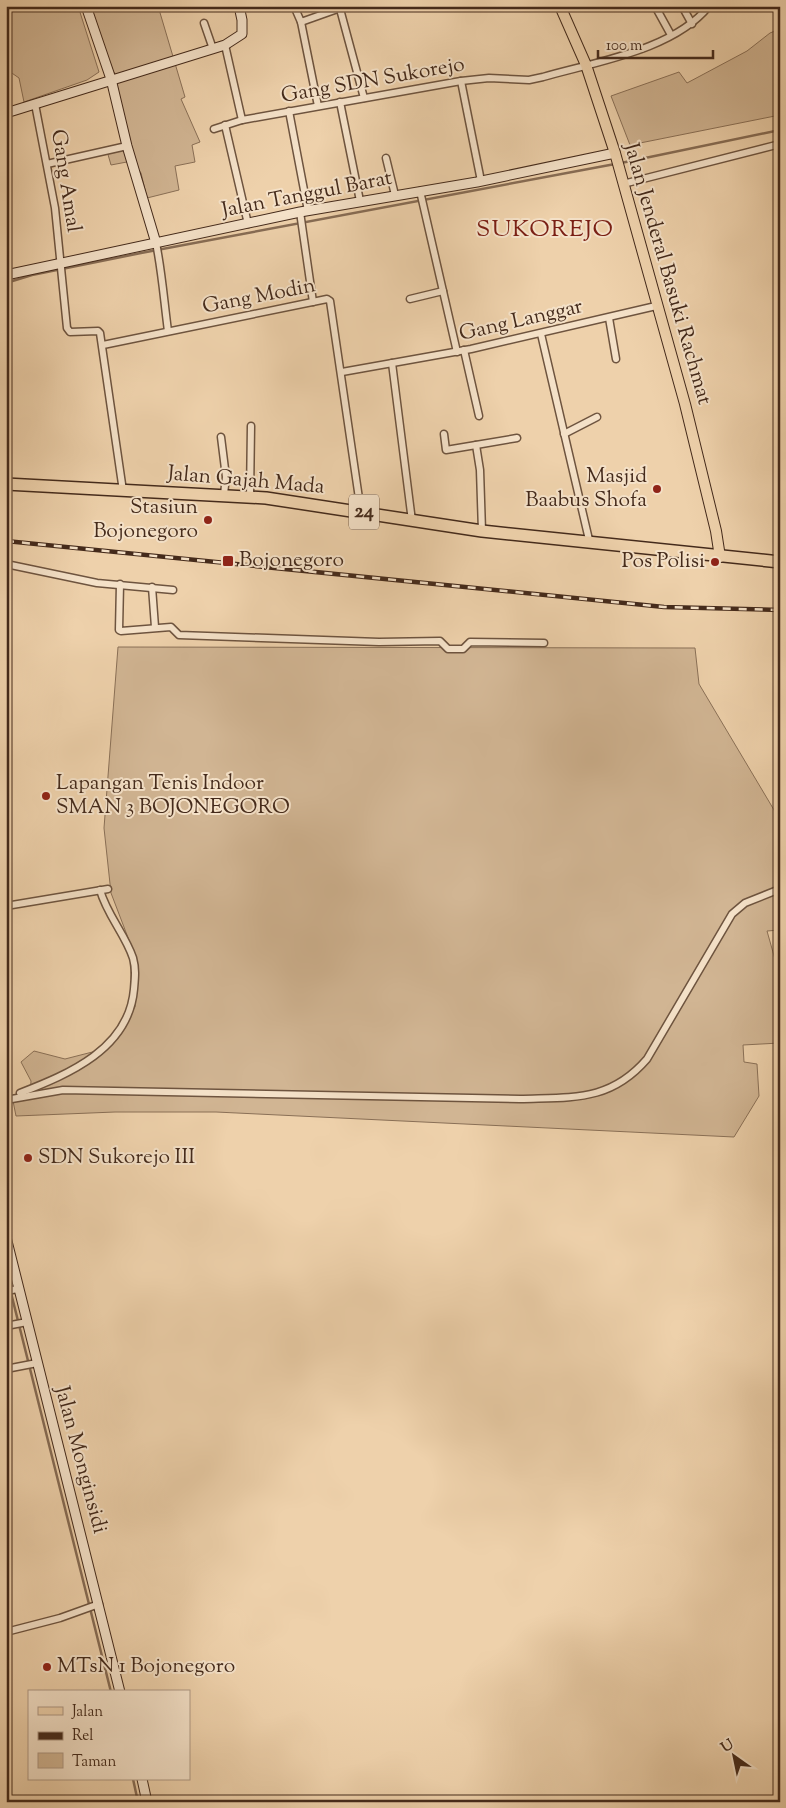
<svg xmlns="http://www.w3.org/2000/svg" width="786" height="1808" font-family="'Sorts Mill Goudy',serif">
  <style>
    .green { fill: #d1b593; stroke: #8a7057 }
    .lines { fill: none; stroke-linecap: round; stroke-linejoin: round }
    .stream { stroke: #876c54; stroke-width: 2.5 }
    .street-casing { stroke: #6e543f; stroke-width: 9 }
    .secondary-casing { stroke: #442a1b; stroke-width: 11 }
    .primary-casing { stroke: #442a1b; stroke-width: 12 }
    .highway-casing { stroke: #442a1b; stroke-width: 14 }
    .street { stroke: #f4e1c8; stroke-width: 6 }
    .secondary { stroke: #f4e1c8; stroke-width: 9 }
    .primary { stroke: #eed1ab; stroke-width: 10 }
    .highway { stroke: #eed1ab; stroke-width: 11 }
    .rail-casing { stroke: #442a1b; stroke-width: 4.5 }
    .rail { stroke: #f4e1c8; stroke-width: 2.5; stroke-dasharray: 8; stroke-linecap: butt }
    .poi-dot { fill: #8f2418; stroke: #f4e1c8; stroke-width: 2 }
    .labels { text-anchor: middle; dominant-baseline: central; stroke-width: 4; stroke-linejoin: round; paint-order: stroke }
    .shield { fill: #f4e1c8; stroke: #79614f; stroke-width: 1 }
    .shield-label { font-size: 20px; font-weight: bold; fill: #442a1b }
    .street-label { font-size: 21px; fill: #442a1b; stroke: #f4e1c8 }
    .poi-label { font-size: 21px; fill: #442a1b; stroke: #f4e1c8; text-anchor: start }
    .quarter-label { font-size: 24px; letter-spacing: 1px; fill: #7a1f14; stroke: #f4e1c8 }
  </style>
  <rect width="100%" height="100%" fill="#eed1ab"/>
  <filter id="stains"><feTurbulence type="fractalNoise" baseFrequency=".004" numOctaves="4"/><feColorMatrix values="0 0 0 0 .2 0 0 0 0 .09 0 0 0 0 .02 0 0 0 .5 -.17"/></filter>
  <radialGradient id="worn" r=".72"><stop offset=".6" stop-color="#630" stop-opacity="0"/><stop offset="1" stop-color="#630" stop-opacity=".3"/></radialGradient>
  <g class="green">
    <polygon points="6,6 78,6 99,72 87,80 24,102 19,78 6,69"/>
    <polygon points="91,6 158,6 185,97 181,99 200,142 192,145 195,162 175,166 179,190 147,198 141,173 132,161 111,165 107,151 129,146 113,84 115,73 112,71"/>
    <polygon points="780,29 780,115 630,145 611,96 679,72 687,83 747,51 770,33"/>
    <polygon points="118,647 695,648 699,684 780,820 780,930 767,931 780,977 780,1043 743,1045 744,1062 757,1064 759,1096 734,1137 216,1112 115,1112 16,1116 13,1101 30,1096 31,1081 21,1062 34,1051 65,1059 108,1048 135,1007 138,969 135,956 111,893 104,828"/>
  </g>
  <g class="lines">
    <g class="stream">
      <polyline points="621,163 780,130"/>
      <polyline points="6,283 32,275 141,253 615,164"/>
      <polyline points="6,1273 111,1692"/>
      <polyline points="133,1779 138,1802"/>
    </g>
    <defs>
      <g id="street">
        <polyline points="294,6 301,22 346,6"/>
        <polyline points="655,6 671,35"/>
        <polyline points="682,6 692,24"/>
        <polyline points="340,9 364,98"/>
        <polyline points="301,22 318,106"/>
        <polyline points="204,23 213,49"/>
        <path d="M 225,45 L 242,120 L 461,81 L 489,78 L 529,80 L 543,77 C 595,62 674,50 709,6"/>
        <polyline points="461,81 481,181"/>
        <polyline points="340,102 360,201"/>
        <polyline points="35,104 55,208 67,328 70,332 98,331 100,333 123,491"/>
        <polyline points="289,111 308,211"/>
        <polyline points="225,125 248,224"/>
        <polyline points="214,129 242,120"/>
        <polyline points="386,158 395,195"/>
        <polyline points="47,164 127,146"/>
        <polyline points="623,184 780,144"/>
        <polyline points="420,191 457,352"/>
        <polyline points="300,212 313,302"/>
        <path d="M 156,243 C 162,272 164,301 168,331"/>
        <polyline points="410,299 443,291"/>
        <polyline points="609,318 616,359"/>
        <polyline points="541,334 590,544"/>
        <polyline points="103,345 327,299 330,301 361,512"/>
        <polyline points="464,350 479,416"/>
        <polyline points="392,363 412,521"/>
        <polyline points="342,372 471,349 656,306"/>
        <polyline points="444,434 446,450 476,445"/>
        <polyline points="564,434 597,417"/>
        <polyline points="221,437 226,477 224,494"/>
        <polyline points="250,496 251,426"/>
        <polyline points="482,531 480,470 476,445 517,438"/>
        <polyline points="6,564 97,583 173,590"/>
        <polyline points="120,584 119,630 121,631 171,627 179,635 379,642 440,641 448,649 463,649 470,642 544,643"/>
        <polyline points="152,587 155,627"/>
        <polyline points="6,906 108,889"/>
        <path d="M 20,1093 C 69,1074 129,1049 134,989 C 135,978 136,969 133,958 C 125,934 107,915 100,890"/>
        <path d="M 6,1100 L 63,1090 L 520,1099 C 572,1097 610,1102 647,1059 L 732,914 L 745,903 L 780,889"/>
        <polyline points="6,1291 18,1289"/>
        <polyline points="6,1326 27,1322"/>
        <polyline points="6,1369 37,1363"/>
        <polyline points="6,1632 60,1618 99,1604"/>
      </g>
      <g id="secondary">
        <polyline points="86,6 111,79 127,146 156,243"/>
        <polyline points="6,113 225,45 242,34 242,20 239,6"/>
        <polyline points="6,275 300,212 477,182 615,153"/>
        <polyline points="6,1237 120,1692"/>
        <polyline points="142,1779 147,1802"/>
      </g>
      <polyline id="primary" points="560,6 586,65 615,153 685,404 716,531 720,557"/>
      <polyline id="highway" points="6,484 266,498 482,531 780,562"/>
    </defs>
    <use href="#street" class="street-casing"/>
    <use href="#secondary" class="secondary-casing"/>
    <use href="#primary" class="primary-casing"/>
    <use href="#highway" class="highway-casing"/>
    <use href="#street" class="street"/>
    <use href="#secondary" class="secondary"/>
    <use href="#primary" class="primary"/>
    <use href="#highway" class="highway"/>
    <defs>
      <polyline id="rail" points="6,541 664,607 780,610"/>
    </defs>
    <use href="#rail" class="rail-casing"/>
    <use href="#rail" class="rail"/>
  </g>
  <g class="poi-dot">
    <circle cx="657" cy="489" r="5"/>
    <circle cx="208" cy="520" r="5"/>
    <rect x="222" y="555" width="12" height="12" rx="2.5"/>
    <circle cx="715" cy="562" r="5"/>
    <circle cx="46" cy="796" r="5"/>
    <circle cx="28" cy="1158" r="5"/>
    <circle cx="47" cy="1667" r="5"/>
  </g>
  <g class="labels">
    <rect class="shield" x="349" y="494.5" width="30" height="35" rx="4"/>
    <g class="shield-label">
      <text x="364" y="512">24</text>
    </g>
    <g class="street-label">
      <text transform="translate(373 81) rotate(-10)">Gang SDN Sukorejo</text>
      <text transform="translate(65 181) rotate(81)">Gang Amal</text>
      <text transform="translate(307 195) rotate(-11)">Jalan Tanggul Barat</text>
      <text transform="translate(667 274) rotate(74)">Jalan Jenderal Basuki Rachmat</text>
      <text transform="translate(259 297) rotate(-11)">Gang Modin</text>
      <text transform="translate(521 321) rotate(-13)">Gang Langgar</text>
      <text transform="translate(246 481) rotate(5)">Jalan Gajah Mada</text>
      <text transform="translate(80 1460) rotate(75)">Jalan Monginsidi</text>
    </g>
    <g class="poi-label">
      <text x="647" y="477" text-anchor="end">Masjid<tspan x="647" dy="24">Baabus Shofa</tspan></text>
      <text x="198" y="508" text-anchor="end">Stasiun<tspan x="198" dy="24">Bojonegoro</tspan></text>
      <text x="239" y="561">Bojonegoro</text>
      <text x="705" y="562" text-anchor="end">Pos Polisi</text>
      <text x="56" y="784">Lapangan Tenis Indoor<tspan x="56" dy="24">SMAN 3 BOJONEGORO</tspan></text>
      <text x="38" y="1158">SDN Sukorejo III</text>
      <text x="57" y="1667">MTsN 1 Bojonegoro</text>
    </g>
    <g class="quarter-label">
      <text x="545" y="230">SUKOREJO</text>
    </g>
  </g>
  <rect width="786" height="1808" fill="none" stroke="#eed1ab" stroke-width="25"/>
  <rect x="8" y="8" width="771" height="1793" fill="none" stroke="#442a1b" stroke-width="2.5"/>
  <rect x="12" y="12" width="761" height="1783" fill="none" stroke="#442a1b"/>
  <rect x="28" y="1690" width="162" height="90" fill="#f4e1c8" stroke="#ae9883"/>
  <rect x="38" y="1707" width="25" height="8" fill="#eed1ab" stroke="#ae9883"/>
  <text x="72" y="1716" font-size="15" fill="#442a1b">Jalan</text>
  <rect x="38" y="1732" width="25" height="8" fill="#442a1b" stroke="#ae9883"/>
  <text x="72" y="1740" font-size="15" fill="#442a1b">Rel</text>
  <rect x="38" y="1753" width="25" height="15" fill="#d1b593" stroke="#ae9883"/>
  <text x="72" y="1766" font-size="15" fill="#442a1b">Taman</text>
  <g transform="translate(734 1756) rotate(327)" stroke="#f4e1c8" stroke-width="4" paint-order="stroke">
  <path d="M0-4L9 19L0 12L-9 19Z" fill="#442a1b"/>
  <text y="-8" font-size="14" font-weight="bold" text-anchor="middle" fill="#442a1b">U</text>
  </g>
  <path d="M598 50v8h115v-8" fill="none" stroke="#442a1b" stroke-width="2.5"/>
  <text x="606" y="50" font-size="15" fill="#442a1b" stroke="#f4e1c8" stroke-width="4" paint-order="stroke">100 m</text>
  <rect width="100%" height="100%" filter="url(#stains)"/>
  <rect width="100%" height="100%" fill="url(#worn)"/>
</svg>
